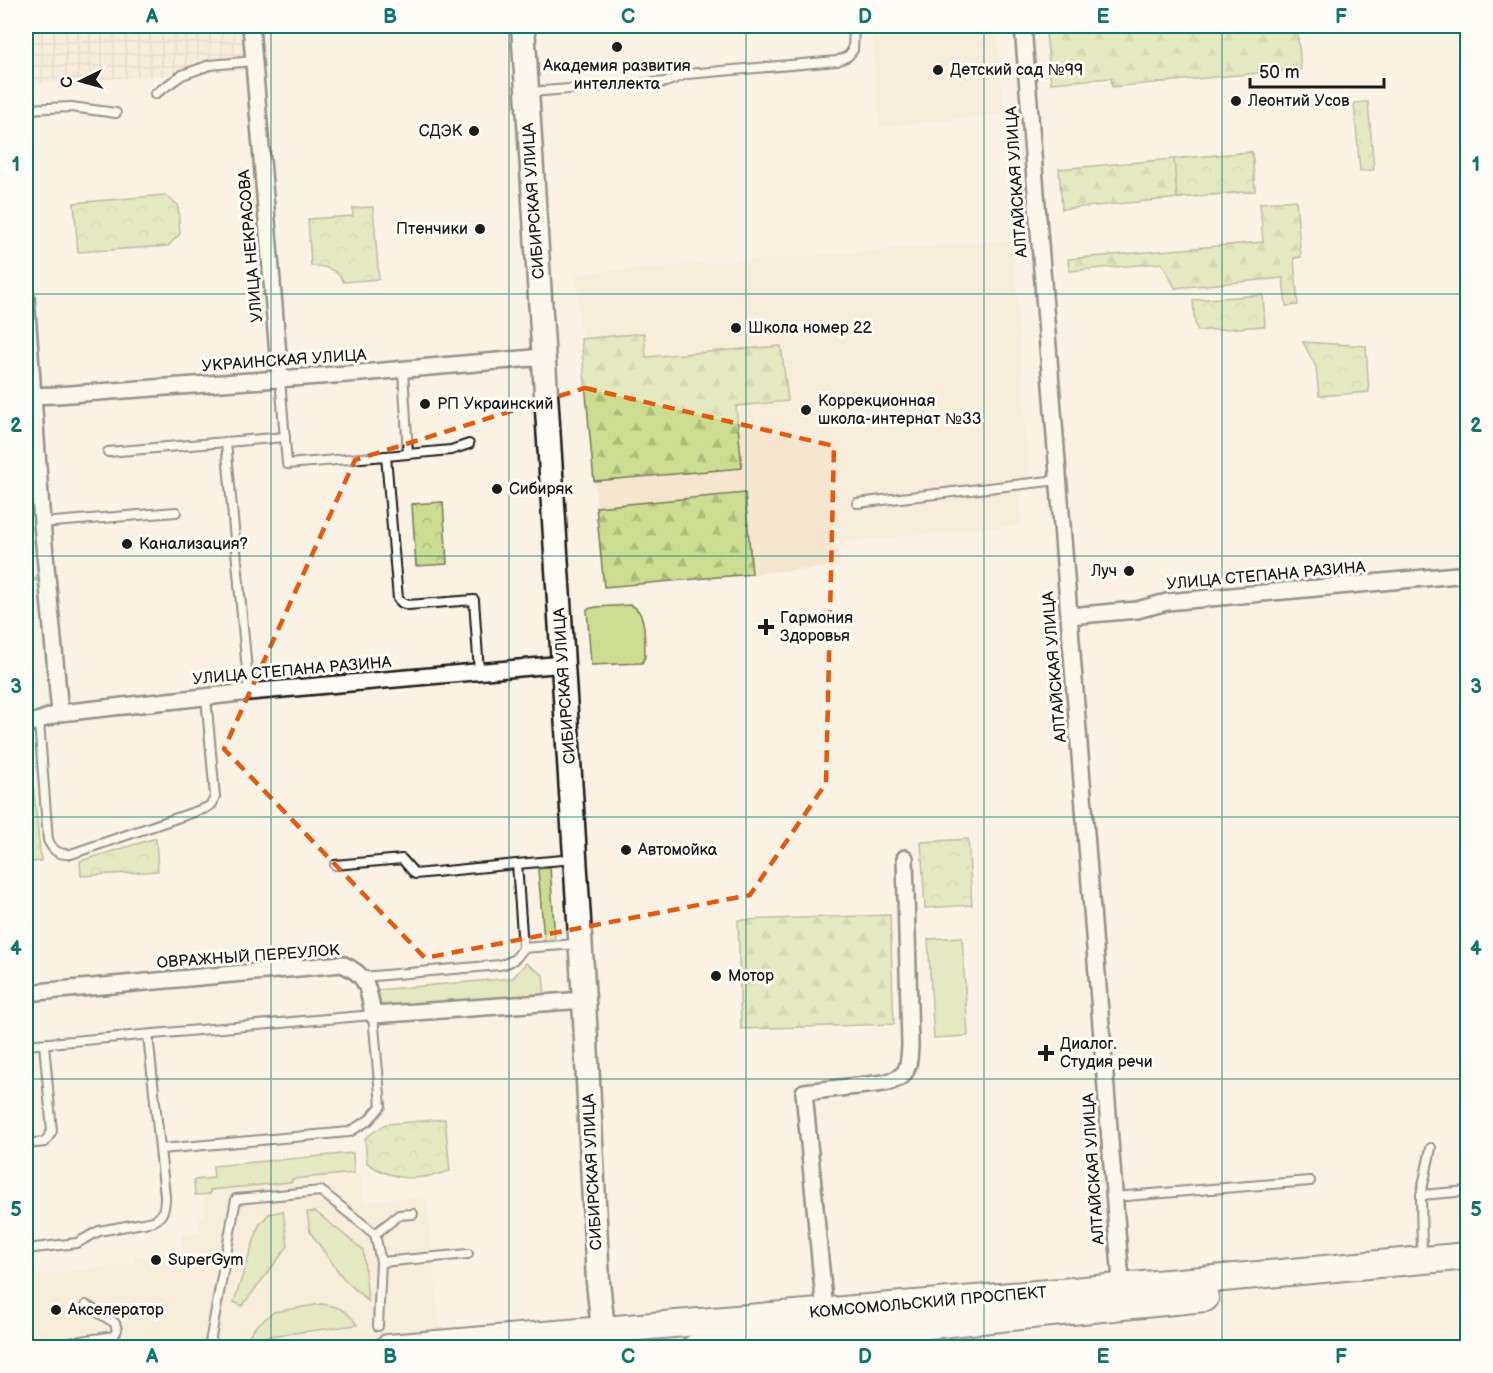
<svg xmlns="http://www.w3.org/2000/svg" width="1493" height="1373" font-family="'Balsamiq Sans',sans-serif">
  <style>
    .built { fill: #f4e6cf }
    .industrial { fill: url(#industrial-grid) }
    .grass { fill: #ccdd91; stroke: #747c56; stroke-width: 1.5 }
    .forest { fill: url(#forest-firs); stroke: #747c56; stroke-width: 1.5 }
    .park { fill: url(#park-crowns); stroke: #747c56; stroke-width: 1.5 }
    .lines { fill: none; stroke-linecap: round; stroke-linejoin: round }
    .stream { stroke: #5f8d98; stroke-width: 5 }
    .service-casing { stroke: #1c1c1c; stroke-width: 12 }
    .minor-casing { stroke: #1c1c1c; stroke-width: 20 }
    .secondary-casing { stroke: #1c1c1c; stroke-width: 27 }
    .primary-casing { stroke: #1c1c1c; stroke-width: 30 }
    .service { stroke: #fdfcf7; stroke-width: 8 }
    .minor { stroke: #fdfcf7; stroke-width: 15 }
    .secondary { stroke: #fdfcf7; stroke-width: 22 }
    .primary { stroke: #fdfcf7; stroke-width: 26 }
    .marked { fill: none; stroke: #e8590c; stroke-width: 4.5; stroke-dasharray: 12 8; stroke-linejoin: round }
    .grid { fill: none; stroke: #0f766e; stroke-width: 1.5; stroke-opacity: 0.55 }
    .poi-dot { fill: #1c1c1c; stroke: #fdfcf7; stroke-width: 2 }
    .labels { text-anchor: middle; dominant-baseline: central; stroke-width: 6; stroke-linejoin: round; paint-order: stroke }
    .poi-label { font-size: 16px; fill: #1c1c1c; stroke: #fdfcf7; text-anchor: start }
    .street-label { font-size: 16px; fill: #1c1c1c; stroke: #fdfcf7 }
    .neatline { fill: none; stroke: #0f766e; stroke-width: 2 }
    .grid-label { font-size: 20px; text-anchor: middle; font-weight: bold; fill: #0f766e }
  </style>
  <defs>
    <pattern id="industrial-grid" width="8" height="8" patternUnits="userSpaceOnUse" patternTransform="scale(1.5)"><rect width="8" height="8" fill="#f4e6cf"/><path d="M0 4h8M4 0v8" fill="none" stroke="#d1c5b1"/></pattern>
    <pattern id="forest-firs" width="22" height="20" patternUnits="userSpaceOnUse" patternTransform="scale(1.5)"><rect width="22" height="20" fill="#ccdd91"/><path d="M5 1l3.5 6h-7zM16 11l3.5 6h-7z" fill="#afbd7c"/></pattern>
    <pattern id="park-crowns" width="20" height="18" patternUnits="userSpaceOnUse" patternTransform="scale(1.5)"><rect width="20" height="18" fill="#ccdd91"/><path d="M2 6a3 3 0 1 1 6 0M12 15a3 3 0 1 1 6 0" fill="none" stroke="#afbd7c"/></pattern>
  </defs>
  <rect width="100%" height="100%" fill="#f9f2e5"/>
  <filter id="ink" filterUnits="userSpaceOnUse"><feTurbulence type="fractalNoise" baseFrequency=".0167" numOctaves="2"/><feDisplacementMap in="SourceGraphic" scale="12" xChannelSelector="R" yChannelSelector="G"/><feConvolveMatrix kernelMatrix="1 2 1 2 8 2 1 2 1" color-interpolation-filters="sRGB"/></filter>
  <g filter="url(#ink)">
    <g class="built">
      <polygon points="871,26 997,26 1003,114 880,127"/>
      <polygon points="1013,240 1029,483 1019,499 1021,525 838,542 840,566 604,587 576,274"/>
      <polygon points="360,1172 363,1202 418,1197 419,1200 427,1199 440,1331 283,1348 26,1347 26,1276 134,1264 134,1257 182,1252 181,1235 201,1233 199,1219 205,1212 203,1195 210,1194 210,1190 291,1182 291,1179"/>
    </g>
    <polygon class="industrial" points="26,26 245,26 249,70 26,84"/>
    <g class="grass">
      <path d="M 631,605 C 648,612 644,642 645,657 L 642,663 L 591,665 L 587,609 L 596,607 Z"/>
      <polygon points="550,868 555,939 544,940 538,869"/>
      <polygon points="962,937 968,1036 934,1038 928,939"/>
      <polygon points="526,963 543,975 545,997 380,1012 378,990 513,978"/>
      <polygon points="353,1153 354,1173 292,1179 292,1182 210,1190 210,1194 195,1195 194,1180 214,1178 213,1166"/>
      <polygon points="283,1211 288,1246 242,1306 234,1302 259,1225 269,1214"/>
      <polygon points="307,1212 316,1212 363,1250 368,1301 343,1278 310,1232"/>
      <path d="M 321,1304 C 338,1306 348,1310 357,1325 L 246,1339 L 256,1326 L 274,1312 Z"/>
    </g>
    <g class="forest">
      <polygon points="1130,26 1297,26 1301,69 1112,87 1111,78 1051,83 1046,33"/>
      <polygon points="1252,152 1255,191 1062,209 1059,169"/>
      <polygon points="1296,200 1301,257 1294,258 1298,305 1286,306 1283,278 1175,288 1162,263 1069,271 1068,259 1263,242 1260,203"/>
      <polygon points="644,333 646,357 781,346 788,401 736,406 742,468 594,481 581,339"/>
      <polygon points="745,493 752,574 604,587 596,507"/>
      <polygon points="26,734 28,734 41,861 26,863"/>
      <polygon points="890,915 894,1024 741,1029 738,920"/>
    </g>
    <g class="park">
      <polygon points="1368,102 1374,170 1360,171 1354,103"/>
      <polygon points="1252,152 1255,191 1177,198 1174,159"/>
      <polygon points="165,195 178,205 180,234 168,246 78,252 74,203"/>
      <path d="M 373,207 L 379,279 L 344,282 C 336,269 326,266 311,266 L 308,219 L 353,216 L 353,208 Z"/>
      <polygon points="1263,295 1265,326 1198,331 1195,324 1193,300"/>
      <polygon points="1303,342 1366,346 1369,392 1319,396 1316,367"/>
      <polygon points="443,502 447,564 416,566 412,504"/>
      <polygon points="156,838 158,871 81,876 80,861"/>
      <polygon points="968,839 972,905 925,908 921,842"/>
      <path d="M 445,1119 L 450,1171 C 417,1181 396,1182 367,1163 L 365,1138 L 386,1124 Z"/>
    </g>
    <g class="lines">
      <polyline class="stream" points="26,580 36,579"/>
      <defs>
        <g id="service">
          <polyline points="529,92 666,82 687,74 837,61 848,56 853,50 854,26"/>
          <polyline points="155,94 182,75 210,65 254,61"/>
          <polyline points="26,109 71,107 116,113"/>
          <polyline points="403,370 408,454"/>
          <polyline points="280,379 287,464 386,456"/>
          <polyline points="469,444 451,450 386,456 398,599 402,603 408,605 474,600 479,672"/>
          <polyline points="108,452 226,442"/>
          <polyline points="26,477 38,476"/>
          <polyline points="857,503 1058,480"/>
          <polyline points="42,523 176,512"/>
          <polyline points="249,692 226,442 285,437"/>
          <path d="M 39,721 L 48,840 C 53,851 59,855 71,854 L 206,808 L 212,804 L 215,796 L 206,697"/>
          <polyline points="574,859 517,864 523,948 577,944"/>
          <polyline points="335,865 402,859 415,874 517,864"/>
          <path d="M 362,977 L 500,965 C 512,962 517,959 523,948"/>
          <polyline points="26,1045 373,1015 381,1106 369,1120 349,1132 161,1149"/>
          <polyline points="26,1144 45,1142 52,1131 44,1044"/>
          <polyline points="1421,1195 1468,1191"/>
          <polyline points="1114,1197 1310,1181"/>
          <polyline points="375,1234 399,1215 413,1214"/>
          <path d="M 26,1249 L 77,1243 L 99,1231 L 154,1221 C 164,1216 165,1206 165,1196 L 148,1035"/>
          <polyline points="1422,1256 1421,1195 1431,1148"/>
          <polyline points="381,1262 468,1254"/>
          <polyline points="36,1348 114,1336 117,1330 115,1323 86,1305"/>
          <polyline points="209,1348 236,1199 321,1191 375,1234 381,1262 378,1326"/>
        </g>
        <g id="minor">
          <polyline points="251,26 280,379"/>
          <polyline points="1023,26 1122,1294"/>
          <polyline points="26,297 42,523 60,713"/>
          <polyline points="26,396 57,395 361,373 544,357"/>
          <polyline points="1069,616 1137,610 1167,602 1468,574"/>
          <polyline points="26,725 60,713 249,692 564,664"/>
          <path d="M 26,993 L 342,964 C 369,976 368,988 373,1015 L 584,1000"/>
          <path d="M 825,1311 L 804,1092 L 884,1083 C 908,1078 909,1068 910,1045 L 905,858"/>
        </g>
        <polyline id="secondary" points="523,26 584,1000 598,1282 605,1348"/>
        <g id="primary">
          <polyline points="388,1348 1179,1282 1468,1256"/>
          <polyline points="695,1348 1205,1298"/>
        </g>
      </defs>
      <use href="#service" class="service-casing"/>
      <use href="#minor" class="minor-casing"/>
      <use href="#secondary" class="secondary-casing"/>
      <use href="#primary" class="primary-casing"/>
      <use href="#service" class="service"/>
      <use href="#minor" class="minor"/>
      <use href="#secondary" class="secondary"/>
      <use href="#primary" class="primary"/>
    </g>
  </g>
  <path d="M0 0H1493V1373H0ZM 585,388 L 834,446 L 826,783 L 750,895 L 425,958 L 224,749 L 355,460 Z" fill="#f9f2e5" fill-opacity=".55" fill-rule="evenodd"/>
  <path class="marked" d="M 585,388 L 834,446 L 826,783 L 750,895 L 425,958 L 224,749 L 355,460 Z"/>
  <path class="grid" d="M 271,26 L 271,1348M 509,26 L 509,1348M 746,26 L 746,1348M 984,26 L 984,1348M 1222,26 L 1222,1348M 26,294 L 1468,294M 26,556 L 1468,556M 26,817 L 1468,817M 26,1079 L 1468,1079"/>
  <g class="poi-dot">
    <circle cx="617" cy="47" r="6"/>
    <circle cx="938" cy="70" r="6"/>
    <circle cx="1236" cy="101" r="6"/>
    <circle cx="474" cy="131" r="6"/>
    <circle cx="480" cy="229" r="6"/>
    <circle cx="736" cy="328" r="6"/>
    <circle cx="425" cy="404" r="6"/>
    <circle cx="806" cy="410" r="6"/>
    <circle cx="497" cy="489" r="6"/>
    <circle cx="127" cy="544" r="6"/>
    <circle cx="1129" cy="571" r="6"/>
    <path d="M763 618h6v6h6v6h-6v6h-6v-6h-6v-6h6z"/>
    <circle cx="626" cy="850" r="6"/>
    <circle cx="716" cy="976" r="6"/>
    <path d="M1043 1044h6v6h6v6h-6v6h-6v-6h-6v-6h6z"/>
    <circle cx="156" cy="1260" r="6"/>
    <circle cx="56" cy="1310" r="6"/>
  </g>
  <g class="labels">
    <g class="poi-label">
      <text x="617" y="66" text-anchor="middle">Академия развития<tspan x="617" dy="18">интеллекта</tspan></text>
      <text x="950" y="70">Детский сад №99</text>
      <text x="1248" y="101">Леонтий Усов</text>
      <text x="462" y="131" text-anchor="end">СДЭК</text>
      <text x="468" y="229" text-anchor="end">Птенчики</text>
      <text x="748" y="328">Школа номер 22</text>
      <text x="818" y="401">Коррекционная<tspan x="818" dy="18">школа-интернат №33</tspan></text>
      <text x="437" y="404">РП Украинский</text>
      <text x="509" y="489">Сибиряк</text>
      <text x="139" y="544">Канализация?</text>
      <text x="1117" y="571" text-anchor="end">Луч</text>
      <text x="780" y="618">Гармония<tspan x="780" dy="18">Здоровья</tspan></text>
      <text x="638" y="850">Автомойка</text>
      <text x="728" y="976">Мотор</text>
      <text x="1060" y="1044">Диалог.<tspan x="1060" dy="18">Студия речи</tspan></text>
      <text x="168" y="1260">SuperGym</text>
      <text x="68" y="1310">Акселератор</text>
    </g>
    <g class="street-label">
      <text transform="translate(1017 182) rotate(-94)">АЛТАЙСКАЯ УЛИЦА</text>
      <text transform="translate(534 201) rotate(-94)">СИБИРСКАЯ УЛИЦА</text>
      <text transform="translate(251 246) rotate(-95)">УЛИЦА НЕКРАСОВА</text>
      <text transform="translate(284 361) rotate(-4)">УКРАИНСКАЯ УЛИЦА</text>
      <text transform="translate(1266 576) rotate(-5)">УЛИЦА СТЕПАНА РАЗИНА</text>
      <text transform="translate(1055 667) rotate(-95)">АЛТАЙСКАЯ УЛИЦА</text>
      <text transform="translate(292 671) rotate(-5)">УЛИЦА СТЕПАНА РАЗИНА</text>
      <text transform="translate(565 686) rotate(-94)">СИБИРСКАЯ УЛИЦА</text>
      <text transform="translate(248 957) rotate(-4)">ОВРАЖНЫЙ ПЕРЕУЛОК</text>
      <text transform="translate(1094 1169) rotate(-94)">АЛТАЙСКАЯ УЛИЦА</text>
      <text transform="translate(593 1172) rotate(-93)">СИБИРСКАЯ УЛИЦА</text>
      <text transform="translate(928 1303) rotate(-5)">КОМСОМОЛЬСКИЙ ПРОСПЕКТ</text>
    </g>
  </g>
  <rect width="1493" height="1373" fill="none" stroke="#fdfcf7" stroke-width="66"/>
  <g transform="translate(81 81) rotate(265)" stroke="#fdfcf7" stroke-width="4.5" paint-order="stroke">
  <path d="M0-4.5L10 22L0 15L-10 22Z" fill="#1c1c1c"/>
  <text y="-9" font-size="16" font-weight="bold" text-anchor="middle" fill="#1c1c1c">С</text>
  </g>
  <path d="M1250 78v9h134v-9" fill="none" stroke="#1c1c1c" stroke-width="3"/>
  <text x="1259" y="78" font-size="18" fill="#1c1c1c" stroke="#fdfcf7" stroke-width="4.5" paint-order="stroke">50 m</text>
  <rect x="33" y="33" width="1427" height="1307" class="neatline"/>
  <g class="grid-label">
    <text x="152" y="23">A</text>
    <text x="390" y="23">B</text>
    <text x="628" y="23">C</text>
    <text x="865" y="23">D</text>
    <text x="1103" y="23">E</text>
    <text x="1341" y="23">F</text>
    <text x="16" y="171">1</text>
    <text x="1476" y="171">1</text>
    <text x="16" y="432">2</text>
    <text x="1476" y="432">2</text>
    <text x="16" y="693">3</text>
    <text x="1476" y="693">3</text>
    <text x="16" y="955">4</text>
    <text x="1476" y="955">4</text>
    <text x="16" y="1216">5</text>
    <text x="1476" y="1216">5</text>
    <text x="152" y="1363">A</text>
    <text x="390" y="1363">B</text>
    <text x="628" y="1363">C</text>
    <text x="865" y="1363">D</text>
    <text x="1103" y="1363">E</text>
    <text x="1341" y="1363">F</text>
  </g>
</svg>
